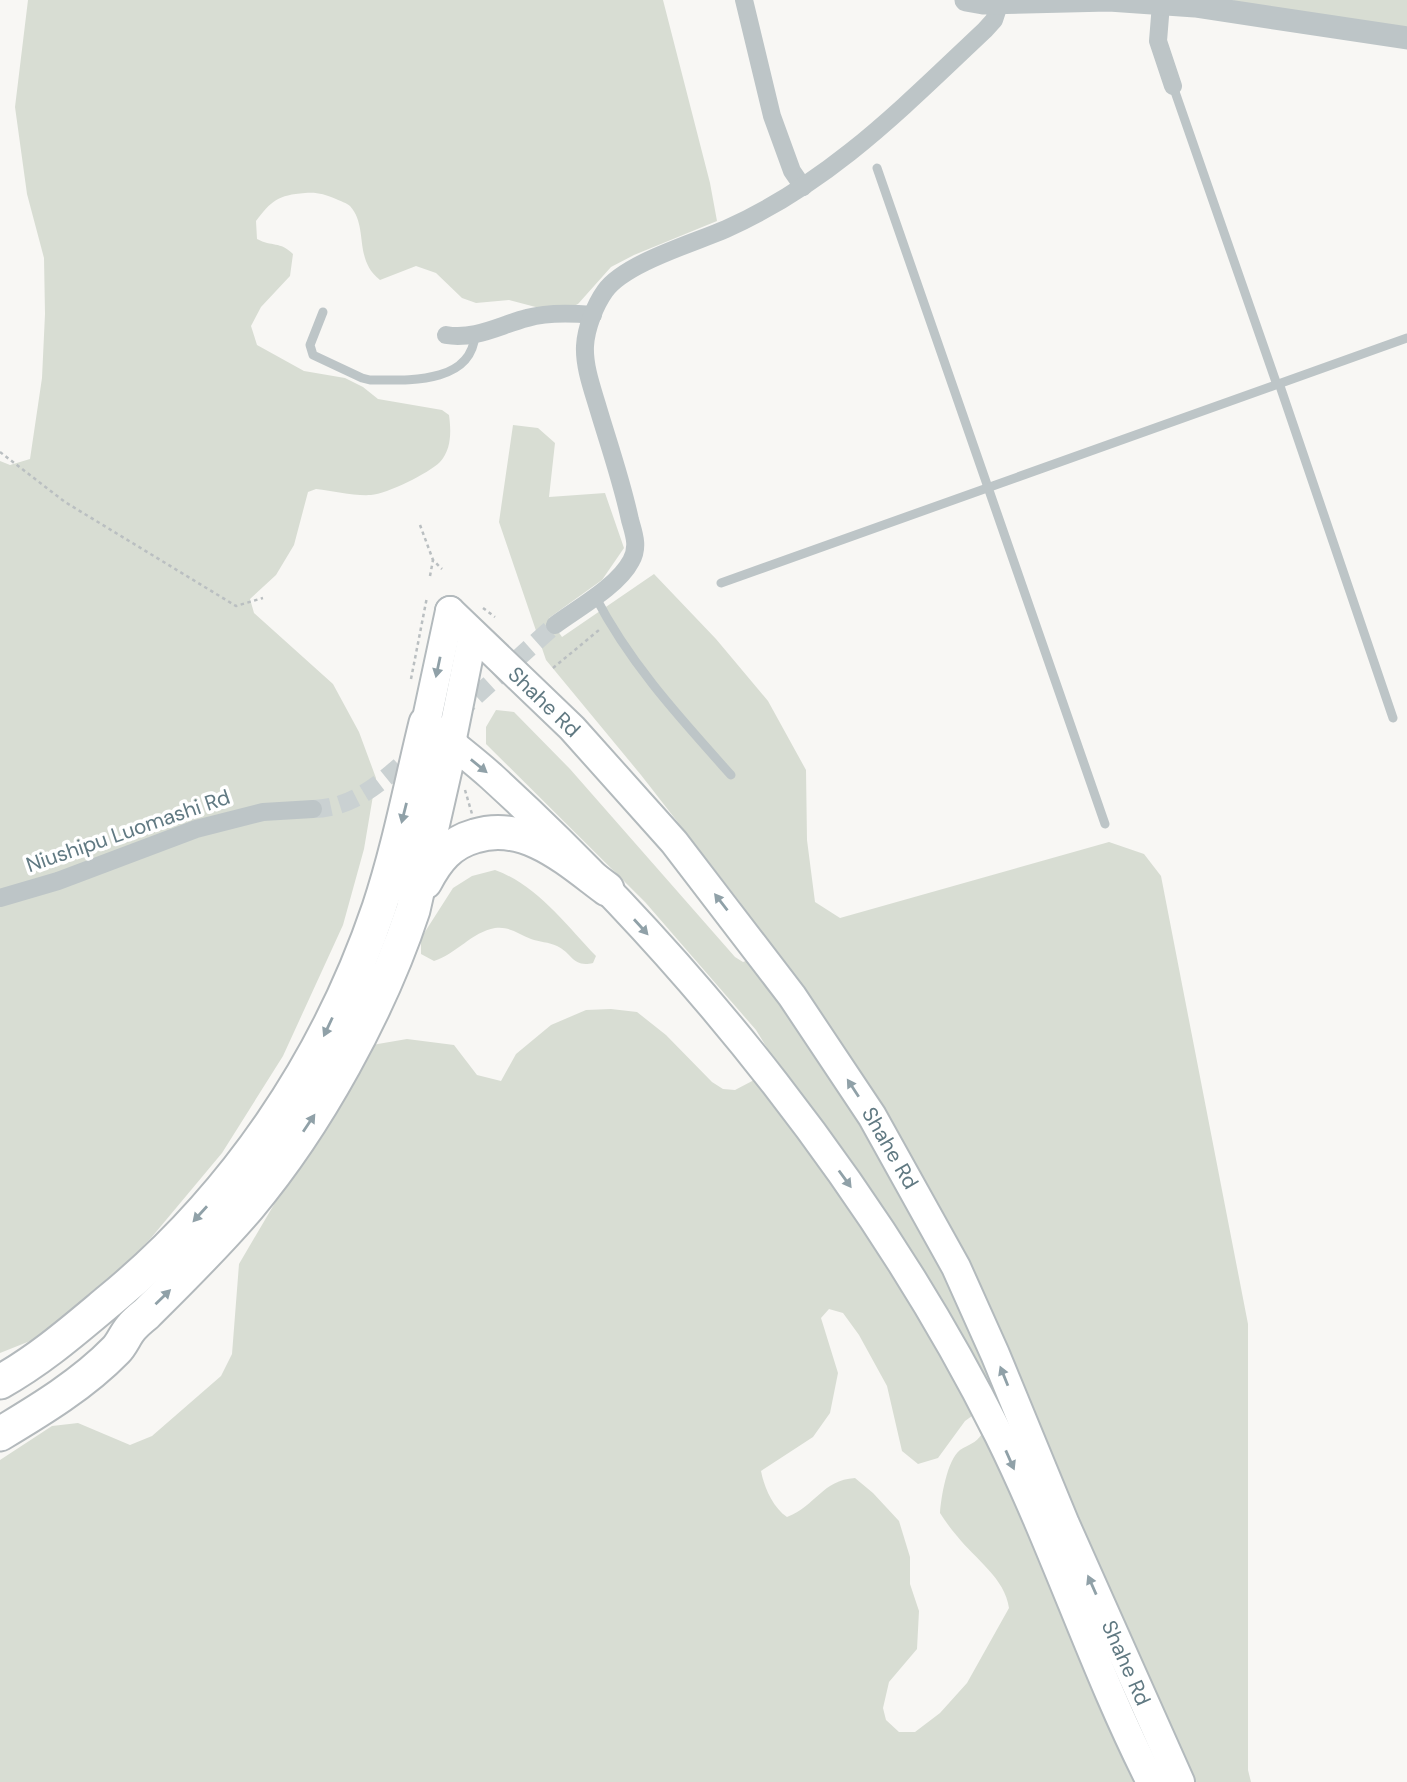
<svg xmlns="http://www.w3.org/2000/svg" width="1407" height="1782" font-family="'DM Sans',sans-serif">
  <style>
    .green { fill: #d8ddd3; fill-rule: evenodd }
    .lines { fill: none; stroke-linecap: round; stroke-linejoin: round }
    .minor-tunnel { stroke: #cad1d2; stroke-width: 18; stroke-dasharray: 18 9; stroke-linecap: butt }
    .primary-casing { stroke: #b3babd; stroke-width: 32 }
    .motorway-casing { stroke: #b3b9bc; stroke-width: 37 }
    .path { stroke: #babfc1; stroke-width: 2.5; stroke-dasharray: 3.5 3.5; stroke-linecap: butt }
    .service { stroke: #bdc5c7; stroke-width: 9 }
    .minor { stroke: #bdc5c7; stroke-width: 18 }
    .tertiary { stroke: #bdc5c7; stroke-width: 23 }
    .primary { stroke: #fff; stroke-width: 28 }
    .motorway { stroke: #fff; stroke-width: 33 }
    .oneway { fill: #90a1a8 }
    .labels { text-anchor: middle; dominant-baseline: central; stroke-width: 7; stroke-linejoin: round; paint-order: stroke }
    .street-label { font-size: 21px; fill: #607982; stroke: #fff }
  </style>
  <rect width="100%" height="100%" fill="#f8f7f4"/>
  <g class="green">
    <path d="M 28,0 L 663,0 L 710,183 L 717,221 L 634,255 L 611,267 L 578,304 L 563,311 L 547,310 L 509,300 L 476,303 L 462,298 L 436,273 L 416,266 L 380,280 C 353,259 369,227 350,206 C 347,203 340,201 336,199 C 324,194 317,192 305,193 C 278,195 271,201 256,221 L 257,239 C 272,247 280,241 293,254 L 290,276 L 261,307 L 251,326 L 257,345 L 304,371 L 345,378 L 363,387 L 378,399 L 442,410 L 449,415 C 451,430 452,449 440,462 C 429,473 387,494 371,495 C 353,496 334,491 316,489 L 308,492 L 294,545 L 276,575 L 250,599 L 254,613 L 333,684 L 359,732 L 376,778 L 364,849 L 343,925 L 283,1056 L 222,1153 L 151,1238 L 76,1315 L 35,1339 L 0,1353 L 0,461 L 10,465 L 30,459 L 42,378 L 45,314 L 44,258 L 27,194 L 15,107 Z"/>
    <polygon points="1232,0 1407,0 1407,28 1241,4"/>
    <path d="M 513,425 L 538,428 L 555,443 L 549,497 L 605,493 L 624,548 L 602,580 L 549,618 L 562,637 L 654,574 L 716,639 L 768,701 L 806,770 L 807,840 L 815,902 L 840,918 L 1109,842 L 1144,854 L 1161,876 L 1248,1324 L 1248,1770 L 1251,1782 L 0,1782 L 0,1460 L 52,1426 L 78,1423 L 130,1445 L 152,1436 L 221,1376 L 232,1354 L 239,1264 L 336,1099 L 372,1045 L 407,1039 L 454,1045 L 477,1075 L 501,1081 L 516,1054 L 551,1025 L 586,1010 L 611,1009 L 637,1012 L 666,1035 L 712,1082 L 723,1089 L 735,1090 L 756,1079 L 766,1066 L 767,1048 L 756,1030 L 645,902 L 486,744 L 486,727 L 496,710 L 514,712 L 570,769 L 735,957 L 743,962 L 754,958 L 761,939 L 740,902 L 641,775 L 546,660 L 499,522 ZM 829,1309 L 843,1313 L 859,1335 L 887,1386 L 902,1451 L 918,1464 L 938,1458 L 965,1421 L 972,1416 L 982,1434 C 975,1444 969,1444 960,1450 C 947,1460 941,1498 940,1513 C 945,1521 951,1529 957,1536 C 975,1559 1005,1578 1009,1608 L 967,1683 L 940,1713 L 915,1732 L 899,1732 L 886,1720 L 883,1708 L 889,1682 L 917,1649 L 919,1611 L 910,1584 L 910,1557 L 899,1521 L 873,1493 L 855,1478 C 822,1480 816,1506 787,1517 C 773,1508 764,1487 761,1471 L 813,1437 L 830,1413 L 838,1373 L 821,1318 Z"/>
    <path d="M 495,870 C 537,885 566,925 596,956 L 593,963 C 573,968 572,953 557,946 C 549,942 539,942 531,939 C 519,934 509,926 495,928 C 472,932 456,954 434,961 L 421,954 L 421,938 L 453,888 L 472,876 Z"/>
  </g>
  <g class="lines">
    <g class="minor-tunnel">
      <polyline points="456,714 555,625"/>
      <path d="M 313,809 C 356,808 385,779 415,752"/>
    </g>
    <defs>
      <g id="primary">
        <path d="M 450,611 L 426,723 C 448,741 471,758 492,777 C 692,960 878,1192 999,1435 C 1055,1548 1094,1670 1151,1782"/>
        <polyline points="450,611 572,728 674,842 792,996 872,1116 956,1267 995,1354 1065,1524 1180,1782"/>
        <polyline points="451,743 473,634"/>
      </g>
      <g id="motorway">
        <path d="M 425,882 C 437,859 450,843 475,836 C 526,820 569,861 607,889"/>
        <path d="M 0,1382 C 41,1359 74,1330 110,1300 C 235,1197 327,1061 379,908 C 399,848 411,784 426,723"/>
        <path d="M 0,1434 C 40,1410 83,1384 116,1350 C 122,1344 125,1335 131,1328 C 135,1323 141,1318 146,1314 C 181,1279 217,1244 249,1206 C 317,1125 380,1010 413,910 L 451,743"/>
      </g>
    </defs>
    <use href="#primary" class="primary-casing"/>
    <use href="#motorway" class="motorway-casing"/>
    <g class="path">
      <polyline points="0,452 65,502 236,606 263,598"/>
      <polyline points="420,525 433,560 442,569"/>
      <polyline points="430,576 433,560"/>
      <polyline points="483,608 495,617"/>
      <polyline points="553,668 599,630"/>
      <polyline points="411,679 427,597"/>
      <polyline points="465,790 472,814"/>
    </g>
    <g class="service">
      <polyline points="1173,86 1276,382 1280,386 1393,718"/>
      <polyline points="877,168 1105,824"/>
      <path d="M 323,312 L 310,345 L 313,355 L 362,378 L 370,380 C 406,380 471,385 475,335"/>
      <polyline points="721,583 1407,338"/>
      <path d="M 595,596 C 630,664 680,718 731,775"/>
    </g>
    <g class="minor">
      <polyline points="744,0 772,116 792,171 803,187"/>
      <polyline points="1161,4 1158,41 1173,86"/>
      <path d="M 446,335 C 475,340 500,325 527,318 C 548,312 571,313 593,315"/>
      <path d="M 555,625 C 578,608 618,586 631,561 C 639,547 634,534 630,520 C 622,482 609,445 598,408 C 592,388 584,366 585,346 C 586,328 595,305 605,291 C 625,263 694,243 726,229 C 831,182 903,107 985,30 L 994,20 L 1000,2"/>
      <polyline points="0,898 58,881 196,829 263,812 313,809"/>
    </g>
    <polyline class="tertiary" points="966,0 983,3 1109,0 1195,6 1407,38"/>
    <use href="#primary" class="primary"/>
    <use href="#motorway" class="motorway"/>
  </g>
  <defs><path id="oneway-solid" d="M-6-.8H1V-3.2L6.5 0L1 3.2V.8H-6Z" transform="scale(1.75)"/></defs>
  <g class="oneway">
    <use href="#oneway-solid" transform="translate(438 667) rotate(102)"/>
    <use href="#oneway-solid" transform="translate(479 766) rotate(39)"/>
    <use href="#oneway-solid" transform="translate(404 813) rotate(104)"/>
    <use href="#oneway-solid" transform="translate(721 902) rotate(-128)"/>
    <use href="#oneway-solid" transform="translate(641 927) rotate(48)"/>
    <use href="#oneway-solid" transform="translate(328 1027) rotate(115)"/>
    <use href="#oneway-solid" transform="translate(853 1088) rotate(-123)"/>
    <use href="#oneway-solid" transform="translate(309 1123) rotate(-56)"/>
    <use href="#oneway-solid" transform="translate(845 1179) rotate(54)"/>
    <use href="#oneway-solid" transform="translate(200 1214) rotate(132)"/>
    <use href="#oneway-solid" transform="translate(163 1297) rotate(-44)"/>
    <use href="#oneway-solid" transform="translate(1004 1376) rotate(-112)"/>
    <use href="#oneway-solid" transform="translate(1010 1460) rotate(66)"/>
    <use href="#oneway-solid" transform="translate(1092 1585) rotate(-114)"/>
  </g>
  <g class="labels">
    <g class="street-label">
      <text transform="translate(544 702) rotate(44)">Shahe Rd</text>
      <text transform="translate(128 831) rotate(-19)">Niushipu Luomashi Rd</text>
      <text transform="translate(890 1148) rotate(60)">Shahe Rd</text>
      <text transform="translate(1126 1663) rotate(66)">Shahe Rd</text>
    </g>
  </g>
</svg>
